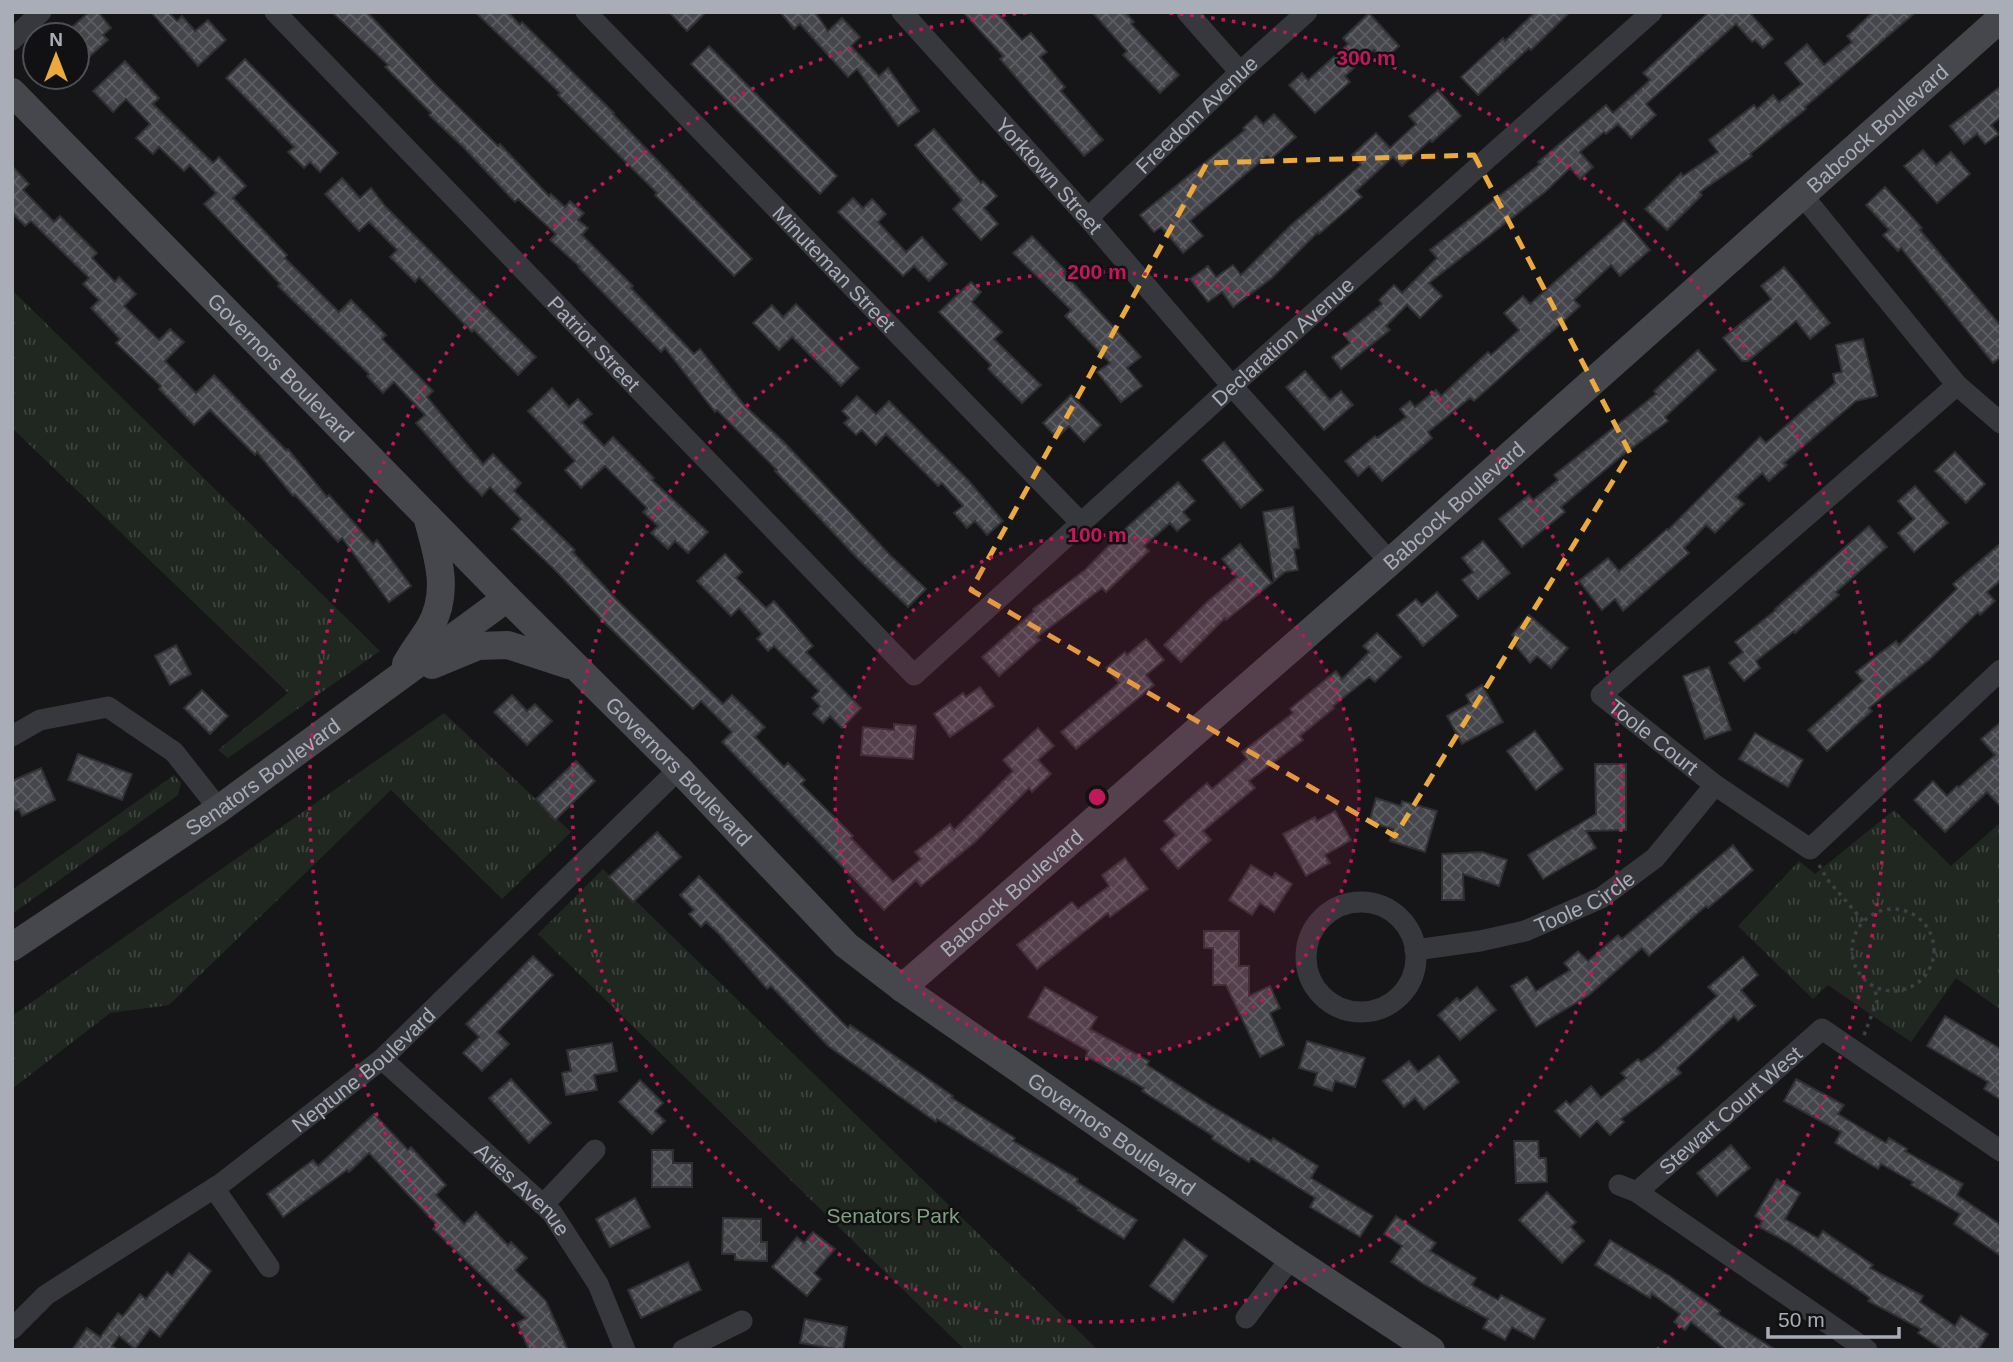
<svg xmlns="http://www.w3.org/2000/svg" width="2013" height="1362" font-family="Helvetica,sans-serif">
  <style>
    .park { fill: url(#park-tufts) }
    .building { fill: url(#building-cross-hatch); stroke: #303034; stroke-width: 2 }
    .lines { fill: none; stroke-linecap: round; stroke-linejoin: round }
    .path { stroke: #3d3f44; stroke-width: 3.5; stroke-dasharray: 3.5 5; stroke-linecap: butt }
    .street { stroke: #37383d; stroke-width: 21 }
    .secondary { stroke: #45474c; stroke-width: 28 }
    .marked { fill: none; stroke: #ebaa3b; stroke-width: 5; stroke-dasharray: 14 9; stroke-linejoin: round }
    .ring { fill: none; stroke: #c2185b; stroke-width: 3.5; stroke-dasharray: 3.5 7 }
    .labels { text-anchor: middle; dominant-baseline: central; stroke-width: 5; stroke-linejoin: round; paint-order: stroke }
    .street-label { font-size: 21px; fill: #a8adb7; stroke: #111113 }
    .park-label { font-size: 21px; fill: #80a181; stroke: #111113 }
    .centre { fill: #c2185b; stroke: #111113; stroke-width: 3.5 }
    .ring-label { font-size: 21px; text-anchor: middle; font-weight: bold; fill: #c2185b; stroke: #111113; stroke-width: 5; stroke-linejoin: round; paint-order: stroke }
  </style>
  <defs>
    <pattern id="park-tufts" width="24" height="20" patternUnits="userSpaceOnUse" patternTransform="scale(1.75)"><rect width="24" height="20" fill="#202721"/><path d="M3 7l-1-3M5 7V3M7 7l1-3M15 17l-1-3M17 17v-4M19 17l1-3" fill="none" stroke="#3e443f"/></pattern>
    <pattern id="building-cross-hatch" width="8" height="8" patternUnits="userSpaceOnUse" patternTransform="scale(1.75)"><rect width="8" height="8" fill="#45464b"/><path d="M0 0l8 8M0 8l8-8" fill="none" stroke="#5d5e63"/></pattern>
  </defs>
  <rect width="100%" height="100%" fill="#161618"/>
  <g class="park">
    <polygon points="12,290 380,651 228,758 218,750 288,693 12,428"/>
    <polygon points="444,713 571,832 502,899 391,790 169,1005 110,1013 12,1089 12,1016"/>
    <polygon points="174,775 181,783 178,795 12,914 12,890"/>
    <polygon points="1894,810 1951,866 2001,822 2001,1010 1956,978 1911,1042 1828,985 1813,999 1738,926 1799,861 1815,874"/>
    <polygon points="603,869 1098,1350 965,1350 538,934"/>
  </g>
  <g class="building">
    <polygon points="89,12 98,12 111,28 103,35 108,40 77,68 77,35 63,35"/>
    <polygon points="151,12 168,12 177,21 182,16 195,31 208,20 226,40 198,66"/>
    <polygon points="332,12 367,12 436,85 498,146 500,144 549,196 551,194 565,207 570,201 584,213 578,220 588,228 582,235 633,286 631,288 694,354 700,349 745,406 784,442 890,555 926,589 908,607 857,558 775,471 777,470 717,410 715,412 665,348 661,352 579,268 580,267 550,240 556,234 518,199 515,202 464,148 429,115 431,113 385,67 388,65"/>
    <polygon points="475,12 508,12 520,25 522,22 614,113 613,114 752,259 734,276 655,195 657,193 558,95 560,93"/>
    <polygon points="669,12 706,12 687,31"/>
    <polygon points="780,12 815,12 828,31 842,18 860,37 851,46 879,76 888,68 919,111 898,126 857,69 848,77 800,24 794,29"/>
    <polygon points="963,12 997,12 1022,40 1031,33 1047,52 1040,57 1065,87 1061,91 1103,140 1084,156 1000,59 1003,56"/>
    <polygon points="1092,12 1125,12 1134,22 1131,24 1179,75 1160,93 1123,55 1127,51"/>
    <polygon points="1535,12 1570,12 1531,50 1529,48 1478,95 1461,77 1503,38 1505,41"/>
    <polygon points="1709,12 1749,12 1773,39 1763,48 1755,40 1752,42 1736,24 1646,104 1656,115 1631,138 1618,124 1606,134 1604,132 1580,152 1593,167 1580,179 1570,168 1545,192 1429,283 1442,296 1420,318 1407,305 1386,326 1390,330 1341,369 1332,357 1350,343 1344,335 1382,304 1379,300 1394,285 1402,293 1437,258 1430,250 1540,164 1538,162 1606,105 1613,113 1650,80 1643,73"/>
    <polygon points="1873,12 1916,12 1805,107 1806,109 1750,154 1752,156 1700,192 1702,195 1667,230 1645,209 1681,173 1683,176 1718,152 1709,140 1754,105 1757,109 1773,95 1779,102 1802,84 1785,63 1807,44 1824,65 1852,42 1847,36"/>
    <polygon points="1369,13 1399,46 1384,60 1374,50 1345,76 1350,82 1315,113 1289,85 1302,73 1308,80 1348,44 1343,38"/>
    <polygon points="709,46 837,176 820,194 691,64"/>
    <polygon points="245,59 338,153 320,172 310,162 304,168 288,152 294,147 226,78"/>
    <polygon points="125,61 159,98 153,104 213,163 219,157 246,186 233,198 287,255 285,258 339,312 351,300 386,335 382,339 433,391 427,397 483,464 493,454 521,483 514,491 575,550 573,552 616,599 723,704 732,695 765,727 755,737 784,767 788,763 805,780 801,784 853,836 851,838 893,882 921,859 915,852 950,824 954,830 1013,771 1003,760 1038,728 1054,746 1038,760 1051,774 1032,792 1029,788 975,842 921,886 916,880 884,910 722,742 732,732 701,701 693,709 605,623 555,570 512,529 521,519 490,487 482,496 466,480 416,423 425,415 394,382 383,393 367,376 369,374 278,286 280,284 204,204 216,193 190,165 184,171 159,147 153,154 136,138 150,124 126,99 113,112 93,91"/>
    <polygon points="2001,86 2001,117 1991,125 1999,134 1985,144 1977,134 1964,144 1950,126"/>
    <polygon points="1438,90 1461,116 1432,142 1430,140 1402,166 1393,157 1356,191 1362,197 1319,234 1318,232 1272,278 1233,307 1222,292 1208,302 1190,279 1208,266 1216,277 1233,265 1241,275 1291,225 1361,165 1352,155 1376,133 1390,148 1416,124 1409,116"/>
    <polygon points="1274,114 1296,137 1271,159 1267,156 1190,221 1203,236 1183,253 1161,227 1154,232 1140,215 1245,130 1243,128 1256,116 1263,124"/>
    <polygon points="934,129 981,183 983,181 997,196 984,208 998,224 981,240 953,209 962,200 915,145"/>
    <polygon points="1923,150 1936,165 1951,152 1970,174 1937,203 1904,166"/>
    <polygon points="12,166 29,184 23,190 54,222 60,216 97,253 92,258 115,282 119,277 136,294 124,306 159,340 170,329 184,342 165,361 196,393 214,375 286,450 288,449 327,497 329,495 373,544 377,540 411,586 389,602 342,538 338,542 295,495 293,496 257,452 255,455 210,410 194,425 159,389 161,386 116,343 120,339 91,308 99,300 83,284 89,278 31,221 25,226 12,213"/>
    <polygon points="342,178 360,198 371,188 386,207 536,357 518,375 474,330 472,332 419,277 415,282 390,257 397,250 369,222 359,231 325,194"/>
    <polygon points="1885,187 1922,228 1920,230 2001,326 2001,357 1993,363 1901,248 1898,251 1883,235 1889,230 1866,205"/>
    <polygon points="853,198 863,208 872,199 886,214 878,222 906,252 922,237 947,264 929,281 914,266 903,276 838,212"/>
    <polygon points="1624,220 1650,250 1620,276 1611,265 1574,300 1580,306 1566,319 1474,401 1470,398 1428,432 1432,438 1382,481 1369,466 1358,476 1345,461 1375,436 1377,438 1406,417 1400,409 1410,401 1415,407 1436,390 1441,396 1488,352 1491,355 1519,330 1504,313 1523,296 1530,304"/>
    <polygon points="1032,236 1066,271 1064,273 1141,357 1127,368 1142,386 1121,402 1097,372 1110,363 1065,316 1071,310 1013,253"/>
    <polygon points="1784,267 1830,323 1810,339 1796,321 1748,361 1742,361 1723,338 1771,299 1761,286"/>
    <polygon points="971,282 981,292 972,302 1002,332 994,339 1041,385 1022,403 988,369 991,365 939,312"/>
    <polygon points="796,304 859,368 841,386 792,337 779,350 753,323 772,305 783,317"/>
    <polygon points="1863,339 1877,396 1856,401 1784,463 1787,465 1769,481 1762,473 1736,497 1744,504 1715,533 1706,525 1684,548 1689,553 1623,611 1615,599 1602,610 1579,581 1608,558 1619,571 1667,529 1668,530 1760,437 1766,443 1835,383 1833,374 1842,372 1836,345"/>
    <polygon points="1698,350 1716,370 1665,417 1668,421 1624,454 1561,507 1565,512 1522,547 1499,519 1529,495 1533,500 1558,480 1554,475 1656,394 1654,391"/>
    <polygon points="1305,371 1330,400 1341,391 1353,405 1324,430 1286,387"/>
    <polygon points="552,388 569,407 578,399 592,414 582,422 604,446 613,437 654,478 652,480 708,532 688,553 675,541 668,549 651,533 658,526 643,512 647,508 605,466 581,488 565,470 575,461 528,411"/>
    <polygon points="1071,395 1101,425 1084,442 1069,426 1057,438 1043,423"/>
    <polygon points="857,396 876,414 889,401 968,480 1003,521 987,535 975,521 967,528 954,513 963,506 942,483 938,486 886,434 876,445 862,430 856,435 844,423 849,418 842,411"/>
    <polygon points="1224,442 1263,490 1241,508 1202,460"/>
    <polygon points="1955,452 1985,484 1966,503 1935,471"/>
    <polygon points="1178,482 1195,501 1183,512 1190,520 1177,531 1170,523 1144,546 1149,551 1106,592 1102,588 1037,637 1040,640 999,676 982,657 1034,611 1033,609 1085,570 1126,528"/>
    <polygon points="1915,486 1948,523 1914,552 1898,533 1914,519 1898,501"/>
    <polygon points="1293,507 1299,548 1294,549 1298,570 1285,572 1274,581 1263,512"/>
    <polygon points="1869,526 1887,547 1836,592 1839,595 1795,633 1794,631 1756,661 1760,668 1744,681 1729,663 1743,652 1735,642 1776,610 1775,609"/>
    <polygon points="1483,541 1510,573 1478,599 1462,580 1473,572 1462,558"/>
    <polygon points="2001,543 2001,580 1987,592 1995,601 1980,615 1978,612 1930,659 1869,708 1872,711 1827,751 1808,730 1863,681 1856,672 1896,641 1899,645 1957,589 1953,584"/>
    <polygon points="1240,544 1272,583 1226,620 1225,618 1181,662 1164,645 1207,602 1237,577 1222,559"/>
    <polygon points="725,554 742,572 736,578 766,608 774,601 813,646 806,652 861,708 842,728 830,716 823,723 813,714 820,706 812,698 819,691 774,646 768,651 757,639 762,634 739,608 731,616 697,581"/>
    <polygon points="1437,592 1458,616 1423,646 1397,615 1416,599 1422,605"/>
    <polygon points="1529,615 1568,648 1551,668 1537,656 1530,663 1515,645 1519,640 1512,635"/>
    <polygon points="1377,633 1401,657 1375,682 1369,677 1333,706 1334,708 1300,736 1303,740 1249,781 1255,788 1203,831 1211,840 1178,869 1161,849 1176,835 1164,821 1207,783 1212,789 1247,759 1242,752 1293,713 1290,709 1336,671 1342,679 1369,652 1363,646"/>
    <polygon points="1146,639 1164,660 1146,675 1154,685 1076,749 1061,732 1119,683 1106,668 1125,652 1127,655"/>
    <polygon points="176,645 191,674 170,685 155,656"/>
    <polygon points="1709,667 1731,730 1705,739 1683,676"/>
    <polygon points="1482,685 1503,722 1462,744 1447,716 1470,703 1466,695"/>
    <polygon points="980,687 994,706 950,737 934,714 963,693 966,697"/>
    <polygon points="202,690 228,716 210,734 184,708"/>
    <polygon points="512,695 527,711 535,704 552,721 527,745 494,712"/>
    <polygon points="2001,722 2001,807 1987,792 1945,832 1914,800 1933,781 1947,796 1957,786 1959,787 1995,755 1981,739"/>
    <polygon points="894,724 916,726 913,759 861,755 863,727 894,730"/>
    <polygon points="1535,731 1563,769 1536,790 1507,751"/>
    <polygon points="1755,733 1803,760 1788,787 1739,759"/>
    <polygon points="78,754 132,774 122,800 68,780"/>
    <polygon points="576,761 595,781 555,820 536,799"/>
    <polygon points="1595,764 1626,764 1626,830 1586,831 1596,848 1543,879 1528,855 1596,814"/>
    <polygon points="41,768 55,800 22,816 19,809 12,811 12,781"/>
    <polygon points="1376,798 1401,806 1402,801 1437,811 1425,852 1390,841 1393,829 1369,822"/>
    <polygon points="1335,811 1351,840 1325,855 1330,863 1306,876 1283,834 1315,817 1317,821"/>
    <polygon points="657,832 681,857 633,902 609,877"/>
    <polygon points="1733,845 1753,870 1708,908 1706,906 1649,956 1642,948 1589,995 1536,1027 1511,986 1527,977 1536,991 1570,970 1564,963 1578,951 1588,961 1618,935 1622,939"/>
    <polygon points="1482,852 1507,860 1499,886 1463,874 1464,900 1442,900 1442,854"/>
    <polygon points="1125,858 1148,889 1110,917 1108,913 1037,969 1017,945 1072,902 1078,909 1109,886 1102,875"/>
    <polygon points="1251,865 1272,878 1275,873 1292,884 1274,912 1260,903 1252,915 1229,900"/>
    <polygon points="699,876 848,1028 850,1025 953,1096 952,1098 1015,1138 1013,1141 1078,1179 1077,1182 1137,1220 1124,1239 1078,1210 1080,1209 937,1119 936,1122 828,1046 771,986 767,989 720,935 706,922 701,927 689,914 694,910 680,895"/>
    <polygon points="1204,931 1239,931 1239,966 1249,966 1249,996 1270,986 1280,1008 1270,1013 1284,1045 1260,1057 1226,985 1213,985 1213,948 1204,948"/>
    <polygon points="533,956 553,975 497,1032 509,1044 482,1071 463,1053 479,1037 466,1024"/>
    <polygon points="1743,957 1758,975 1741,990 1755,1006 1738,1021 1734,1016 1677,1068 1681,1073 1621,1119 1624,1122 1610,1135 1597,1121 1580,1137 1555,1111 1566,1101 1570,1105 1591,1086 1601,1098 1626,1078 1621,1073 1638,1059 1641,1062 1657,1050 1717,996 1708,987"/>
    <polygon points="1045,987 1097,1017 1090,1029 1149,1061 1147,1065 1213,1107 1271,1141 1273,1138 1318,1166 1311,1178 1373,1216 1360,1237 1310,1207 1315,1198 1251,1158 1249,1162 1212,1139 1213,1136 1142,1091 1144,1088 1086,1056 1088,1051 1028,1017"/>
    <polygon points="1477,987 1496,1010 1460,1040 1438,1015 1457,998 1460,1001"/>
    <polygon points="1945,1016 2001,1049 2001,1100 1984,1089 1988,1082 1927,1046"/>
    <polygon points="1307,1041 1365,1058 1355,1087 1335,1081 1332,1091 1314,1085 1317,1073 1299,1068"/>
    <polygon points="612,1043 617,1071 594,1075 597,1090 566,1095 562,1073 571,1071 567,1050"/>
    <polygon points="1439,1056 1459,1082 1424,1109 1415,1098 1404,1107 1383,1081 1409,1061 1418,1072"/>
    <polygon points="511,1079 551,1123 529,1143 489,1098"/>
    <polygon points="1796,1079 1844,1105 1838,1114 1886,1143 1889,1138 1907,1149 1905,1151 1963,1184 1957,1195 2001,1225 2001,1256 1954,1224 1960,1214 1911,1185 1913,1182 1881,1164 1878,1169 1835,1143 1841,1132 1813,1117 1815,1115 1813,1117 1784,1101"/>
    <polygon points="640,1080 663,1103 655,1111 665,1121 652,1134 619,1102"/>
    <polygon points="374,1114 408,1150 411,1147 446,1185 436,1195 464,1224 476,1212 508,1245 511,1242 527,1258 515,1270 546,1301 568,1350 529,1350 517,1323 526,1318 433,1229 437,1225 369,1153 349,1172 347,1170 283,1217 267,1194 313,1160 318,1166"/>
    <polygon points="1514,1141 1538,1141 1539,1158 1546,1158 1547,1182 1516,1183"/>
    <polygon points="1731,1145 1750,1168 1717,1196 1697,1173"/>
    <polygon points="652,1150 673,1150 673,1163 692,1163 692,1187 652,1187"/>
    <polygon points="1777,1179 1800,1193 1785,1219 1818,1238 1823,1231 1873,1265 1870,1268 1923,1296 1920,1302 1955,1326 1961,1316 1988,1334 1978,1350 1943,1350 1918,1333 1921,1329 1868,1301 1870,1298 1789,1243 1759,1227 1762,1221 1755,1216"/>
    <polygon points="1547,1192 1576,1222 1571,1227 1584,1241 1562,1263 1519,1220"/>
    <polygon points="635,1198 650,1227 610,1247 596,1219"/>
    <polygon points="1396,1216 1436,1243 1430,1251 1476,1278 1472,1285 1498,1300 1501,1295 1545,1319 1534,1339 1512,1327 1505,1340 1483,1328 1488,1319 1425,1285 1391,1262 1402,1246 1384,1234"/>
    <polygon points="723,1218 761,1219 761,1242 767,1242 767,1261 735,1260 735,1254 722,1254"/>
    <polygon points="813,1232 835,1249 814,1273 821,1279 807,1296 772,1267 797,1237 804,1243"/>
    <polygon points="1184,1239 1207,1256 1173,1302 1150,1286"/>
    <polygon points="1610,1240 1670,1276 1720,1311 1718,1314 1776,1350 1726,1350 1691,1322 1685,1330 1674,1322 1680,1314 1652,1294 1650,1298 1595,1265"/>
    <polygon points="189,1253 211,1271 160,1337 150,1329 135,1349 119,1336 112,1346 118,1350 72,1350 87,1328 100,1337 118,1313 123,1316 140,1294 146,1299 167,1272 172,1276"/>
    <polygon points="688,1262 701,1290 641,1318 628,1290"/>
    <polygon points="805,1319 847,1327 843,1350 800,1343"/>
  </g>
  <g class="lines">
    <g class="path">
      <polyline points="1819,865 1827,879 1863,921"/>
      <circle cx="1893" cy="950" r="41"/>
      <polyline points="1864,1035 1877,1001 1875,988"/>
    </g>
    <g class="street">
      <path id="s1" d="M 275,12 L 914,675 L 1232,386 L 1652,12"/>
      <path id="s2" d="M 586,12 L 1082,524"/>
      <path id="s3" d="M 902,12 L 1088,218 L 1232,386 L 1390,562"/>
      <polyline points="1187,12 1240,72"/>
      <polyline points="12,40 41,12"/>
      <polyline points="1803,196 1957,385 2001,423"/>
      <path id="s4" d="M 1088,218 L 1240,72 L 1307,12"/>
      <path id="s5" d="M 1957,385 L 1601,695 L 1715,785 L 1810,849 L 2001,670"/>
      <polyline points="12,736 40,720 108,707 174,752 219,809"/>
      <circle cx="1361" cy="957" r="55"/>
      <path id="s6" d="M 1415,950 L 1480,941 L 1525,931 L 1601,898 L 1655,858 L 1715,785"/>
      <path id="s7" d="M 382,1059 L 552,1213 L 598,1284 L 625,1350"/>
      <polyline points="1619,1185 1637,1192 1867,1350"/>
      <polyline points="214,1188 269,1267"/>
      <path id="s8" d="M 1637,1192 L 1822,1029 L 2001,1151"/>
      <polyline points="543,1205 595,1150"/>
      <polyline points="1246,1318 1291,1258"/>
      <path id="s9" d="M 12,1329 L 46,1295 L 222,1183 L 382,1059 L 679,769"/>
      <polyline points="683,1350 742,1321"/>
    </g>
    <g class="secondary">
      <path id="s10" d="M 12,92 L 507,598 L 679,769 L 846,945 L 902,988 L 1291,1258 L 1431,1350"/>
      <path d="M 406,664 C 413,651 422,640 430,627 C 451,591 437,554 427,516"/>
      <polyline points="432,665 478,646 508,645 569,665"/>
      <path id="s11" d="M 12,947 L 219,809 L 507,598"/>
      <path id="s12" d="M 902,988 L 1390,562 L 2001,18"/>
    </g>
  </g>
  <path class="marked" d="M 1474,155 L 1630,453 L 1395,836 L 971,590 L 1207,163 Z"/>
  <circle cx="1097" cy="797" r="262" fill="#c2185b" fill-opacity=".12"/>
  <g class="ring">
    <circle cx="1097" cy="797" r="262"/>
    <circle cx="1097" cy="797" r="525"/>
    <path d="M536 1349A787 787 0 0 1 1035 12M1159 12A787 787 0 0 1 1658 1349"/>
  </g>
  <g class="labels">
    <g class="street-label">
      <text stroke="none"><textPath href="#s4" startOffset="150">Freedom Avenue</textPath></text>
      <text stroke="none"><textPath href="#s12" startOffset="1300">Babcock Boulevard</textPath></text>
      <text stroke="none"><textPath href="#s3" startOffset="220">Yorktown Street</textPath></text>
      <text stroke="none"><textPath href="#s2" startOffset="357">Minuteman Street</textPath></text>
      <text stroke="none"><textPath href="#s1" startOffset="1418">Declaration Avenue</textPath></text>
      <text stroke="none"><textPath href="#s1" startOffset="460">Patriot Street</textPath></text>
      <text stroke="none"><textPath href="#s10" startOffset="385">Governors Boulevard</textPath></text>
      <text stroke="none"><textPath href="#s12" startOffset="733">Babcock Boulevard</textPath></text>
      <text stroke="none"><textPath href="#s5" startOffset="539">Toole Court</textPath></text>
      <text stroke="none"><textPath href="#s10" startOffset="952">Governors Boulevard</textPath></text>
      <text stroke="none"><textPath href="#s11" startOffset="303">Senators Boulevard</textPath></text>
      <text stroke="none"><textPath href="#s12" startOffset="145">Babcock Boulevard</textPath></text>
      <text stroke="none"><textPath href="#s6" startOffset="178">Toole Circle</textPath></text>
      <text stroke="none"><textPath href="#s9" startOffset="438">Neptune Boulevard</textPath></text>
      <text stroke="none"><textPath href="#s8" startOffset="124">Stewart Court West</textPath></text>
      <text stroke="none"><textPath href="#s10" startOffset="1519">Governors Boulevard</textPath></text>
      <text stroke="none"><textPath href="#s7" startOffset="192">Aries Avenue</textPath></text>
    </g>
    <g class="park-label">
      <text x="893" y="1215">Senators Park</text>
    </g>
  </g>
  <circle cx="1097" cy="797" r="10" class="centre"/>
  <g class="ring-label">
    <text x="1366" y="65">300 m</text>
    <text x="1097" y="279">200 m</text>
    <text x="1097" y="542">100 m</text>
  </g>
  <rect width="2013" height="1362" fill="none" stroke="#a8adb7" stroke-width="28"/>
  <g transform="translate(56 56)"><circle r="33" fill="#111113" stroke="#4d4f55" stroke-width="2"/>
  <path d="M0-5L12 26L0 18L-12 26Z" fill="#ebaa3b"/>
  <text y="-10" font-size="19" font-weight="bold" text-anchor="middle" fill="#a8adb7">N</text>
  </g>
  <path d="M1768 1327v10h131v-10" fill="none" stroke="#a8adb7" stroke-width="3.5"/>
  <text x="1778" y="1327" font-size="21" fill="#a8adb7" stroke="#111113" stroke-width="5" paint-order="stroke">50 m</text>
</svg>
